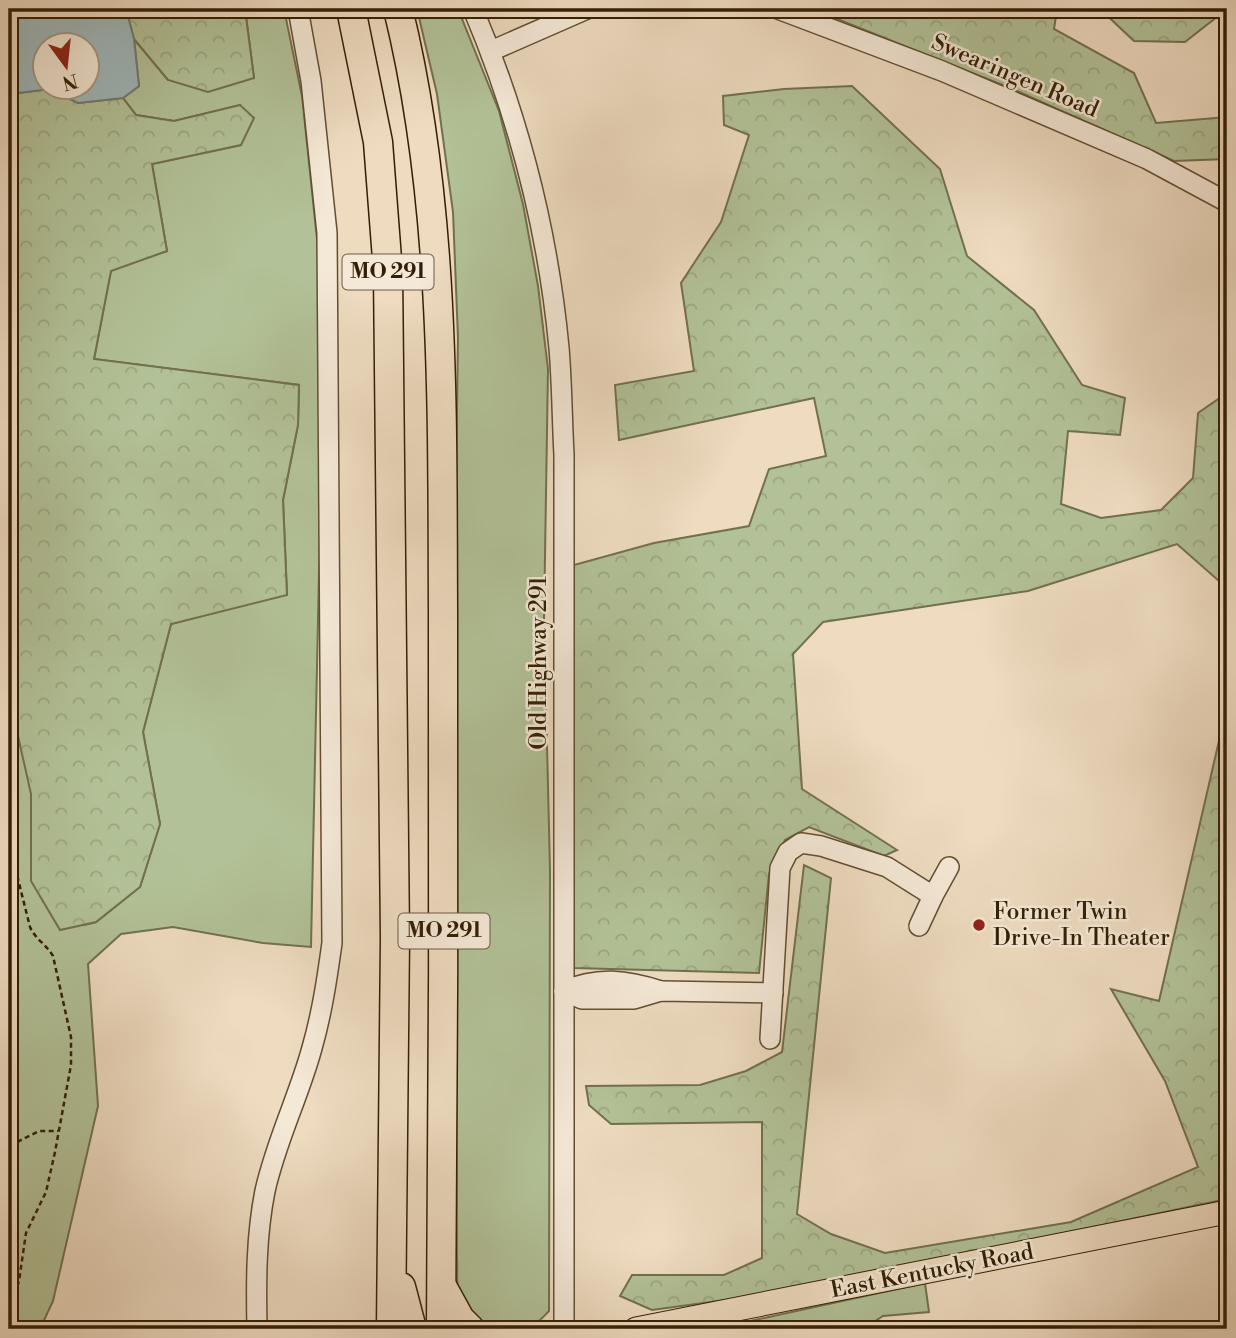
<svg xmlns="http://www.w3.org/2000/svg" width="1236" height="1338" font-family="'Libre Bodoni',serif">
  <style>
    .green { fill: #b2c197; stroke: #72704e; stroke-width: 2 }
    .forest { fill: url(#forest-crowns); stroke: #72704e; stroke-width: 2 }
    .water { fill: #9eb8bc; stroke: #737b72; stroke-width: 2; fill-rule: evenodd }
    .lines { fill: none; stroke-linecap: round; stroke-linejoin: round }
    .minor-casing { stroke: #624e33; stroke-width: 22 }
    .major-casing { stroke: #331f04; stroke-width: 25 }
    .highway-casing { stroke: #331f04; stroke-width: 31 }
    .path { stroke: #331f04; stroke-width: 2.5; stroke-dasharray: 5 3.5; stroke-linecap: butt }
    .minor { stroke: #f4e8d6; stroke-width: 19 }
    .major { stroke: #eedbc0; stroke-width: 23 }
    .highway { stroke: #eedbc0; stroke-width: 28 }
    .poi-dot { fill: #8f2418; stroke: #f4e8d6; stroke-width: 2.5 }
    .labels { text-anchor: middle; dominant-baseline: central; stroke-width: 5; stroke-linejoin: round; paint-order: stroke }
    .shield { fill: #f4e8d6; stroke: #6d5b43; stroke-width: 2 }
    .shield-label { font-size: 21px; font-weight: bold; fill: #331f04 }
    .street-label { font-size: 23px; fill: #331f04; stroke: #f4e8d6 }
    .poi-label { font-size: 23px; fill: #331f04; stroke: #f4e8d6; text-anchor: start }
  </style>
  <defs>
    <pattern id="forest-crowns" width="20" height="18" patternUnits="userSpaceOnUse" patternTransform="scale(1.75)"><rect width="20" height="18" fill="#b2c197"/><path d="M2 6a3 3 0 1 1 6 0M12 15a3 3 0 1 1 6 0" fill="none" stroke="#9aa580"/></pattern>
  </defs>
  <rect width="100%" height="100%" fill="#eedbc0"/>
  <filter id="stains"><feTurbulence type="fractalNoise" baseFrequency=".00286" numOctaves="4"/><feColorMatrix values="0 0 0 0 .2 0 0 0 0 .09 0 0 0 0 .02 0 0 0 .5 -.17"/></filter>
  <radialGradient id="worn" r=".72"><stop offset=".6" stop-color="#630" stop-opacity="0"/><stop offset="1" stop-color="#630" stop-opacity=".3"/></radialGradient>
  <g class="green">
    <polygon points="245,9 284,9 302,96 319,258 322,433 311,947 263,943 173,927 121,934 88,964 98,1106 53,1301 40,1329 9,1329 9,549 84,925 96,922 140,887 160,824 143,732 171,624 287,594 283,500 298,425 299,385 94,359 111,270 167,251 152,164 241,145 240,105 174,121 136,115 123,98 139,86 134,39 168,80 254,78"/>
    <path d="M 417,9 L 458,9 L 499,111 L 523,204 L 538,286 L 548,369 L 544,619 L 550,870 L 549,1311 C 544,1316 538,1323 532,1326 C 508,1338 473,1326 461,1302 C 455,1291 458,1270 457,1258 L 454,618 L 458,338 L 453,212 L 437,94 Z"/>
    <polygon points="925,1283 929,1312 883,1316 863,1329 714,1329"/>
  </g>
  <g class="forest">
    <polygon points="126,9 245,9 254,78 208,92 168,80 134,39"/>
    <polygon points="812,9 1057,9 1054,29 1134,73 1156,123 1227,117 1227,159 1174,161 1010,88"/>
    <polygon points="1100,9 1227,9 1185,42 1134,41"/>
    <polygon points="852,86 940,169 967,256 1034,310 1082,385 1125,398 1120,435 1068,431 1061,504 1101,518 1161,510 1193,478 1198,413 1227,393 1227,588 1177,544 1028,591 823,622 793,654 802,789 897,850 884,856 809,827 785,840 769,874 759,973 574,968 574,565 654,543 749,526 769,469 826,456 814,398 619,440 615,385 694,371 681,283 721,222 749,135 724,125 723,96 784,89"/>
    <polygon points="50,89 78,103 123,98 136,115 174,121 240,105 254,118 241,145 152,164 167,251 111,271 94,359 299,385 298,425 283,500 287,595 171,624 143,732 160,824 140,887 96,922 60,930 31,881 31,794 9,696 9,97 18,93"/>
    <polygon points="1227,706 1227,1199 777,1293 652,1310 620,1296 632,1275 724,1275 762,1258 762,1122 611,1124 589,1105 586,1086 700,1085 746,1071 782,1052 804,865 831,878 797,1214 831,1234 885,1253 1071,1222 1198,1167 1165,1081 1111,989 1159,1001"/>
  </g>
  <path class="water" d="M 9,9 L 126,9 L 134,39 L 139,86 L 123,98 L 78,103 L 50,89 L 18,93 L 9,97 ZM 46,46 L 88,46 L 88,88 L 46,88 Z"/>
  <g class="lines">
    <defs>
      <g id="minor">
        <path d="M 473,9 C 519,118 548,231 559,348 C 562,383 562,419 564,455 L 564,1329"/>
        <polyline points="778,9 942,71 1147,159 1227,202"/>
        <polyline points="491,51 587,9"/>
        <polyline points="919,926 933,896"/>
        <polyline points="564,991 582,999 634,999 661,991 773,993"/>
        <path d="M 564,991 C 598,976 627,980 661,991"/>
        <polyline points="770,1039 780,868 788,852 801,843 821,846 887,867 933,896 949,867"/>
        <path d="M 257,1329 C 256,1283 256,1236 265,1191 C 276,1141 299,1096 312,1048 C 322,1013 327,979 332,943 L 327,233 L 311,81 L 298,9"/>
      </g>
      <polyline id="major" points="636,1329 1227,1212"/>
      <g id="highway">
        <polyline points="351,9 378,142 388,272 395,938 391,1329"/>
        <path d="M 398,9 C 446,204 442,411 443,611 C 444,850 443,1090 441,1329"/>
        <polyline points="401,1287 412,1329"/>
        <polyline points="443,1288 460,1319 470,1329"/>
      </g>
    </defs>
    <use href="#minor" class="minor-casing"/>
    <use href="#major" class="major-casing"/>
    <use href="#highway" class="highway-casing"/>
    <g class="path">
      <polyline points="9,795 9,817"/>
      <path d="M 9,843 L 30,927 C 35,939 47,945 53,956 L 71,1037 L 71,1065 L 55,1152 L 46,1192 L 26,1233 L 19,1281 L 9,1313"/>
      <polyline points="9,1138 19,1141 39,1131 58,1131"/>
      <polyline points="9,1155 17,1149 19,1141"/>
    </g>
    <use href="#minor" class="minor"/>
    <use href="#major" class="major"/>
    <use href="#highway" class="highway"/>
  </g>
  <circle class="poi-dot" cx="979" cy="925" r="7"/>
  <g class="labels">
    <g class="shield">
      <rect x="342.5" y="254.5" width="91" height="35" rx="5"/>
      <rect x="398.5" y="913.5" width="91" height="35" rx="5"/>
    </g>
    <g class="shield-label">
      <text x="388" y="272">MO 291</text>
      <text x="444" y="931">MO 291</text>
    </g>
    <g class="street-label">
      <text transform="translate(1015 76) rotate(23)">Swearingen Road</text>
      <text transform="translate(539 663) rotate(-90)">Old Highway 291</text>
      <text transform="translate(932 1271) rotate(-11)">East Kentucky Road</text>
    </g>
    <g class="poi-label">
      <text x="993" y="912">Former Twin<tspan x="993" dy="26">Drive-In Theater</tspan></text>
    </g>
  </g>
  <rect width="1236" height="1338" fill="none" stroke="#eedbc0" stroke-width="35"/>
  <rect x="10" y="10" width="1215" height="1317" fill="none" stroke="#331f04" stroke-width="3.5"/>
  <rect x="18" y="18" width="1201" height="1303" fill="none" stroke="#331f04" stroke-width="2"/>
  <g transform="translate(66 66) rotate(165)"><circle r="33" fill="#f4e8d6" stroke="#a79882" stroke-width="2"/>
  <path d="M0-5L12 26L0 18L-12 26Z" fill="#8f2418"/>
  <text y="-10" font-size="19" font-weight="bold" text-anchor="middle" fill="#331f04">N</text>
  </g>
  <rect width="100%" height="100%" filter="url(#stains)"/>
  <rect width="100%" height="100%" fill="url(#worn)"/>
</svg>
